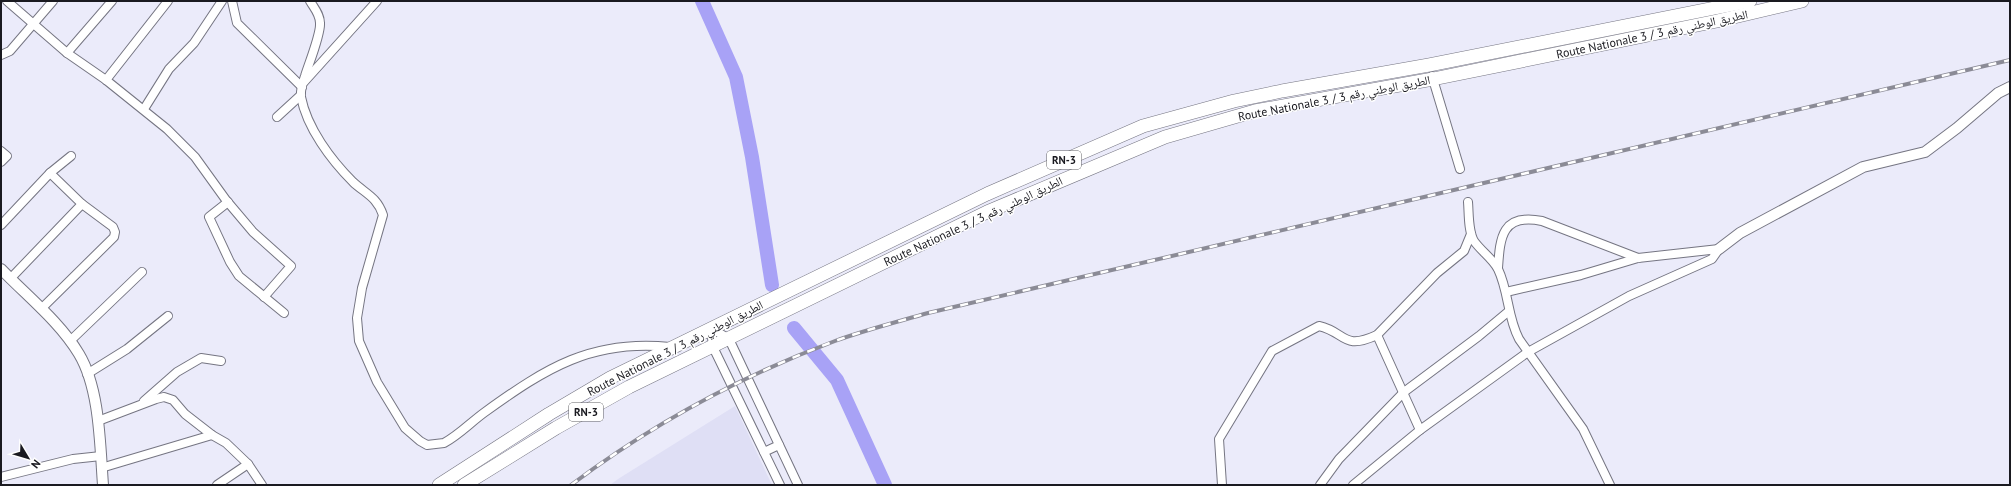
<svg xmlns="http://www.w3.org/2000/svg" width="2011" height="486" font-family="'PT Sans','Noto Naskh Arabic',sans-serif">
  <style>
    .built { fill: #dfdff5 }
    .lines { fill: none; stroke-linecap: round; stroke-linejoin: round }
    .river { stroke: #a8a2f6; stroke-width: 14 }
    .minor-casing { stroke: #757582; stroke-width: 10 }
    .tertiary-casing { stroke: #757582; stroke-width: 12 }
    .trunk-casing { stroke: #757582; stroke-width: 14 }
    .minor { stroke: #fff; stroke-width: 8 }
    .tertiary { stroke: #fff; stroke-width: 10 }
    .trunk { stroke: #fff; stroke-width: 13 }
    .rail-casing { stroke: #8b8b96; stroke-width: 4 }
    .rail { stroke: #fff; stroke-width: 2.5; stroke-dasharray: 8; stroke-linecap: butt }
    .labels { text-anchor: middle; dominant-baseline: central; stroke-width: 3; stroke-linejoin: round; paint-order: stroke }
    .shield { fill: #fff; stroke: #5f5f63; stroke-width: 1 }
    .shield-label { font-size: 11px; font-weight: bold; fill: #1a1a20 }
    .street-label { font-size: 12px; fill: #1a1a20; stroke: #fff }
  </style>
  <rect width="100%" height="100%" fill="#ebebfa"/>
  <polygon class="built" points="735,406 772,485 610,485 618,479"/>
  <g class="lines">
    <g class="river">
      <polyline points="702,1 736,77 752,157 772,285"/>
      <polyline points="794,328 837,380 885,485"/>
    </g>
    <defs>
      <g id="minor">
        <polyline points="7,1 67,53 106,80 167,129 195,157 226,200 253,232 291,266 264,297"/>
        <polyline points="232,1 237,23 302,87"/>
        <path d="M 310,1 C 314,8 320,14 320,23 C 321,34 309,63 305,76 C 303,82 300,90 301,97 C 307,128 331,160 353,182 C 366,194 377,197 383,215 L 362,288 L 357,318 L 359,341 L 377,382 L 405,428 L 420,441 L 427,445 L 444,443 C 459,435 471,422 485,412 C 546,368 592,339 670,347"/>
        <polyline points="67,53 112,1"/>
        <polyline points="1,55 10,51 53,1"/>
        <polyline points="1432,76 1460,169"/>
        <polyline points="106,80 168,1"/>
        <polyline points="304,82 377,1"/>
        <polyline points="144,109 169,69 194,43 222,1"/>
        <polyline points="277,117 301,95"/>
        <polyline points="1,151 7,156 1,162"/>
        <polyline points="228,202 209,217 230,262 239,276 284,313"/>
        <path d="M 1468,202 C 1469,213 1468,231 1474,241 C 1481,251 1492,258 1498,269 C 1509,292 1507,316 1519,339 L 1583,429 L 1610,485"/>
        <polyline points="1,225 50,173 71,156"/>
        <path d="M 1498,268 C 1500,237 1502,213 1542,221 L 1638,258"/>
        <polyline points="10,279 82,204"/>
        <polyline points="1506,292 1581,275 1638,258 1719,249"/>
        <polyline points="41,309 114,237 115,232 113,227 82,204 50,173"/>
        <polyline points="711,328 729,339 798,485"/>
        <polyline points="711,328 713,347 780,485"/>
        <polyline points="1377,335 1420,430"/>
        <polyline points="70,341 142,272"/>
        <polyline points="87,374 127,349 168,316"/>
        <polyline points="144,401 177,372 201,358 221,361"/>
        <polyline points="98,421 156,399 164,397 173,400 185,414 212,435 226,443 248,464 262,485"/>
        <polyline points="764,452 779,445"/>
        <polyline points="101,468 212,435"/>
        <polyline points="1,477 73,459 101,456"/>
        <polyline points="217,485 248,464"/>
        <path d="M 1222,485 L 1219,439 L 1272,351 L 1319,326 C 1346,332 1342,351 1377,335 L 1437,273 L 1464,251 L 1471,234"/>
        <polyline points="1320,485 1339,459 1404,392 1479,336 1509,311"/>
        <polyline points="1353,485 1420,430 1528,352 1629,296 1712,259 1719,249"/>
      </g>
      <g id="tertiary">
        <polyline points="1719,249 1740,233 1863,167 1925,152 1957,128 1998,93 2010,87"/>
        <path d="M 1,269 C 27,296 60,322 79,354 C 100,389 100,446 103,485"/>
      </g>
      <g id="trunk">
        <polyline points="439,485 549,414 610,378 987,194 1143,126 1234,101 1282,91 1429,65 1750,1"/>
        <polyline points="464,485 556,428 629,387 987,212 1165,137 1255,111 1433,79 1717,21 1802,1"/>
      </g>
    </defs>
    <use href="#minor" class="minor-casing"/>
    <use href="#tertiary" class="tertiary-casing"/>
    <use href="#trunk" class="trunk-casing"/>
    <use href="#minor" class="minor"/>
    <use href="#tertiary" class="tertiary"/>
    <use href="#trunk" class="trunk"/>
    <defs>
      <path id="rail" d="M 571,485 C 651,425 741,376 835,341 C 865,330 897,322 928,313 L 2010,60"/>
    </defs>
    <use href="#rail" class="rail-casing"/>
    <use href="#rail" class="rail"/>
  </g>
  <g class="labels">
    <g class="shield">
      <rect x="1047" y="151" width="34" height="18" rx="3"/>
      <rect x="569" y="403" width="34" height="18" rx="3"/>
    </g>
    <g class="shield-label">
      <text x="1064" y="160">RN-3</text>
      <text x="586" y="412">RN-3</text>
    </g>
    <g class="street-label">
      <text transform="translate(1652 34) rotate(-12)">Route Nationale 3 / الطريق الوطني رقم 3</text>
      <text transform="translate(1334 98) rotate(-11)">Route Nationale 3 / الطريق الوطني رقم 3</text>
      <text transform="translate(973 221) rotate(-25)">Route Nationale 3 / الطريق الوطني رقم 3</text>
      <text transform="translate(675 348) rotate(-27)">Route Nationale 3 / الطريق الوطني رقم 3</text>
    </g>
  </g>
  <rect width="2011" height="486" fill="none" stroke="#1a1a20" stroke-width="4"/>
  <g transform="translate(28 458) rotate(128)" stroke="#ffffff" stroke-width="3" paint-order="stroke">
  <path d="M0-3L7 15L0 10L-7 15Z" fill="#1a1a20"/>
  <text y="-6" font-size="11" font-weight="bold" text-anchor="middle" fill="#1a1a20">N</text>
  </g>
</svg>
